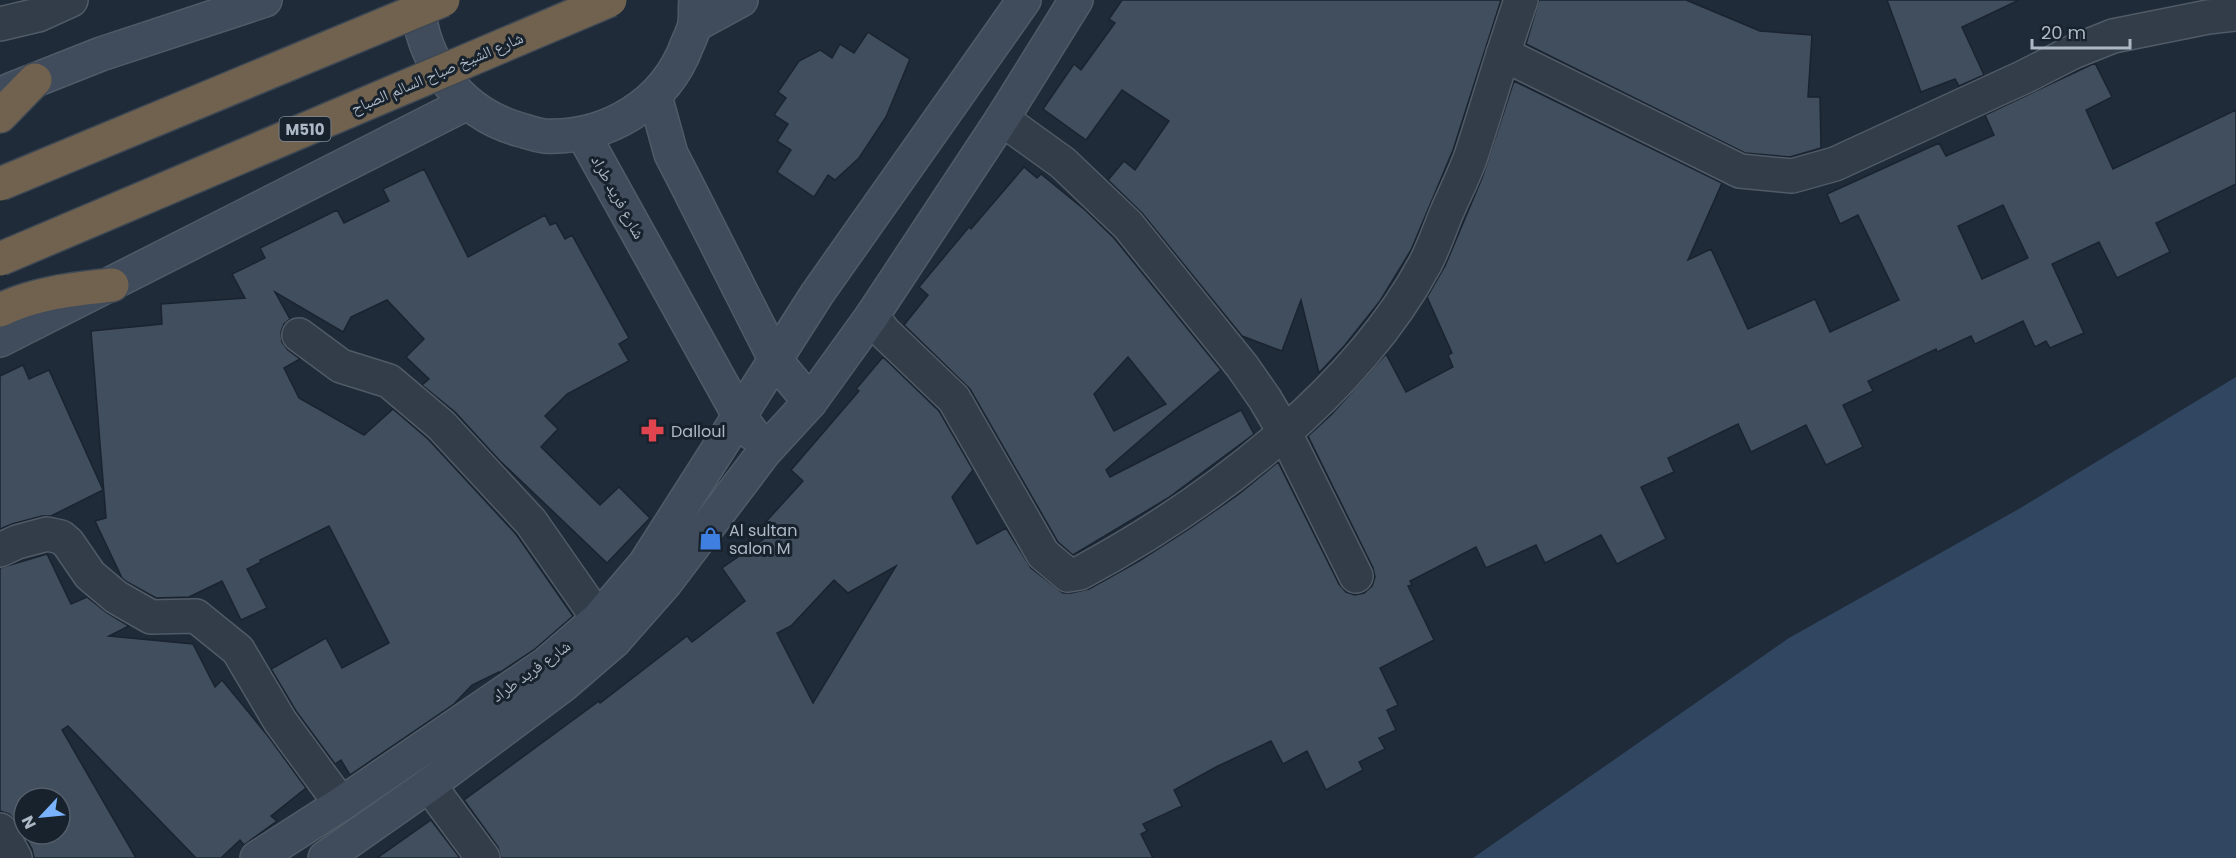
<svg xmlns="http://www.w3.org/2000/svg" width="2236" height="858" font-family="Poppins,'Noto Naskh Arabic',sans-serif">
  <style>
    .water { fill: #314761 }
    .building { fill: #404e5e; stroke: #1a2430; stroke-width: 1.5; fill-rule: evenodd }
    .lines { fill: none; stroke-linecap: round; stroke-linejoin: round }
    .street-casing { stroke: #505b67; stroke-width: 36 }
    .secondary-casing { stroke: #505b67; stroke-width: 36 }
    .highway-casing { stroke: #3d4854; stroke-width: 36 }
    .street { stroke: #333d49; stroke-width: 33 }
    .secondary { stroke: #404c5c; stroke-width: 33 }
    .highway { stroke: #70624f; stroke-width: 33 }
    .highway-bridge-casing { stroke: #3d4854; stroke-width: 36; stroke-linecap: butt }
    .highway-bridge { stroke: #70624f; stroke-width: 33 }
    .labels { text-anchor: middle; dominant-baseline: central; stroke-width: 6; stroke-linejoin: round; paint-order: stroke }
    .shield { fill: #18222d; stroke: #808b98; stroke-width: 1.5 }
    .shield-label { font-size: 15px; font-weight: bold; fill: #adb8c6 }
    .street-label { font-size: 16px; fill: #adb8c6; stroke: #18222d }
    .poi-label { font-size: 16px; fill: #adb8c6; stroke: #18222d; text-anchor: start }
  </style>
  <rect width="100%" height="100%" fill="#1f2b39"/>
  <polygon class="water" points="2236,377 2236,858 1473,858 1789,638 2017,510"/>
  <g class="building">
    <polygon points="1122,0 1501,0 1453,150 1411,250 1380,301 1345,345 1319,373 1301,300 1282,351 1242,336 1142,213 1108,180 1124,161 1135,170 1169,121 1122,90 1086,140 1043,109 1074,64 1081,70 1115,23 1109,19"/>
    <polygon points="1539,0 1686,0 1760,31 1812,35 1808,97 1820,97 1821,148 1790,157 1745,153 1526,44"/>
    <polygon points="1887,0 2019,0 1962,27 1984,75 1959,86 1955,79 1921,92"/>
    <polygon points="868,32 910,59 886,117 859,158 835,180 828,175 814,197 777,172 791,150 777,141 788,124 774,115 786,98 778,92 799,61 820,50 832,58 840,44 854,53"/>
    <path d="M 2095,63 L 2112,97 L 2086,110 L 2113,169 L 2236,110 L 2236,184 L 2156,223 L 2170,252 L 2117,278 L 2099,242 L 2052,264 L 2084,333 L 2050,348 L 2046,341 L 2035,347 L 2023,321 L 1975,344 L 1971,336 L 1937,352 L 1936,349 L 1868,381 L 1873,391 L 1843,405 L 1863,447 L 1826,465 L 1806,425 L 1751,452 L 1738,424 L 1668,458 L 1674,472 L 1641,487 L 1666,539 L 1617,564 L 1601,535 L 1545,563 L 1536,545 L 1486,568 L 1476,547 L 1410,581 L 1412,585 L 1408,586 L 1434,640 L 1380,668 L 1398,705 L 1387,710 L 1396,730 L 1379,738 L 1385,749 L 1359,762 L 1363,770 L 1326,790 L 1307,751 L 1283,764 L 1271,741 L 1218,766 L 1174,790 L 1182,806 L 1143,824 L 1147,831 L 1141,834 L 1153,858 L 501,858 L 498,847 L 464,800 L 599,701 L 600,703 L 687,636 L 692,642 L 745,601 L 722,568 L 771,534 L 762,526 L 803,481 L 791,470 L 859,391 L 856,389 L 883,357 L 939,411 L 973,470 L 952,497 L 977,544 L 1006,528 L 1031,568 L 1063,593 L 1071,593 L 1089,589 L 1139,561 L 1189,529 L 1239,494 L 1278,462 L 1339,584 L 1346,592 L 1355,595 L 1364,593 L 1372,586 L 1375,577 L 1373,568 L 1308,436 L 1332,414 L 1386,354 L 1406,392 L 1453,367 L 1448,355 L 1452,353 L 1427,297 L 1445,266 L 1482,178 L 1514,81 L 1722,183 L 1688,260 L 1711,249 L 1748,329 L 1815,299 L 1830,332 L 1899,300 L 1858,215 L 1840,224 L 1827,194 L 1939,143 L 1946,156 L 1994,135 L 1985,115 ZM 2003,205 L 2028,258 L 1982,279 L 1958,226 ZM 896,566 L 813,703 L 777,633 L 791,626 L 834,580 L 848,593 Z"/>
    <path d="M 1024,167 L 1037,178 L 1041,174 L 1085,210 L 1114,238 L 1221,370 L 1106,470 L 1110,477 L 1241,410 L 1254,434 L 1168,498 L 1073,555 L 1058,542 L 970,389 L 904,325 L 928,295 L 919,287 L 969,227 L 971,229 ZM 1128,357 L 1166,404 L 1114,431 L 1094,394 Z"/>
    <polygon points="424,169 468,257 545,215 550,225 556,223 565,239 572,235 629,338 619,344 629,361 567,394 545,416 558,429 541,447 600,505 619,487 650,518 607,563 500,461 455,412 422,385 429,379 406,357 424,339 387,300 351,317 343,332 275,292 290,319 284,324 281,332 282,342 288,350 300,359 284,368 299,398 364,435 393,409 428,439 516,534 573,616 535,649 499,673 499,672 472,685 454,704 350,775 341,760 335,764 296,711 271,669 326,638 342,668 389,643 329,526 260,560 261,562 247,569 267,608 241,620 222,581 189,597 156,598 127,582 122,578 95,521 106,518 91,331 162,324 161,304 245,298 232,274 265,258 260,248 337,210 344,223 389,201 383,189"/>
    <polygon points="23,365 29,379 49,370 103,490 51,516 42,516 12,524 0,529 0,376"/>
    <path d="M 47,554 L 71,604 L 87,597 L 107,613 L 129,626 L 109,636 L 193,644 L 215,687 L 222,680 L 268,736 L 306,788 L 271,816 L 277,821 L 244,845 L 240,840 L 221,858 L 196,858 L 68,726 L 62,730 L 136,858 L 34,858 L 32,849 L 16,821 L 9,814 L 0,811 L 0,568 ZM 24,798 L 60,798 L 60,834 L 24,834 Z"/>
    <polygon points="431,820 460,858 377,858"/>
  </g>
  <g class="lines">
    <defs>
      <g id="street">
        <polyline points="0,24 38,15 71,0"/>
        <polyline points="1503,54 1740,171 1792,176 1835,164 2024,77 2073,52 2113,36 2208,17 2236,14"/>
        <polyline points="1002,119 1063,163 1128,225 1242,366 1265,399 1285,433 1356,576"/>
        <path d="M 872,316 L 884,332 L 954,399 L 1043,554 L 1068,575 L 1080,573 C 1208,504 1355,394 1425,264 C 1433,249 1439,231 1446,214 C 1454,195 1464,176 1471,156 C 1488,104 1503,52 1521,0"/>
        <polyline points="299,335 341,366 389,381 441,425 531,522 614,641"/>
        <polyline points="0,550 17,542 47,534 61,537 68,543 90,575 116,597 151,617 196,616 238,650 280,721 341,804"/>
        <polyline points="429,785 483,858"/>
        <polyline points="0,830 15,858"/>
      </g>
      <g id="secondary">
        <path d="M 418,0 C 420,62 462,114 521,130 C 528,132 536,135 544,136 C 607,139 665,104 687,45 C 690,38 694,30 695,23 C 696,15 695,8 696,0"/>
        <polyline points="695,25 741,0"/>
        <polyline points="10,90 101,54 265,0"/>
        <polyline points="655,96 671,154 688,187 776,361 810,402"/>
        <polyline points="583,134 740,417 752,433"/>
        <polyline points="0,340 467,103"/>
        <polyline points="257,858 341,804 546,664 598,619 645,564 817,294 1024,0"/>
        <polyline points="325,858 429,785 563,685 614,641 666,582 765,451 810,402 872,316 1002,119 1076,0"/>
      </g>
      <g id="highway">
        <polyline points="0,116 35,80"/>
        <path d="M 0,310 C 36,293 73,289 112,285"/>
      </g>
    </defs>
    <use href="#street" class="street-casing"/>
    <use href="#secondary" class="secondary-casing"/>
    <use href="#highway" class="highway-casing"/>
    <use href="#street" class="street"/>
    <use href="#secondary" class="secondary"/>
    <use href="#highway" class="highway"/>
    <defs>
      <g id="highway-bridge">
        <polyline points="0,184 443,0"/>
        <polyline points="0,259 610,0"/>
      </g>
    </defs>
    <use href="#highway-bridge" class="highway-bridge-casing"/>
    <use href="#highway-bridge" class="highway-bridge"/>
  </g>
  <defs>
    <symbol id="pharmacy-bare" viewBox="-9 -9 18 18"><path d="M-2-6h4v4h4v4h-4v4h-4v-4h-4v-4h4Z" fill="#e0444e" stroke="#18222d" stroke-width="2.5" paint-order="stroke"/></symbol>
    <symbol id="shop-bare" viewBox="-9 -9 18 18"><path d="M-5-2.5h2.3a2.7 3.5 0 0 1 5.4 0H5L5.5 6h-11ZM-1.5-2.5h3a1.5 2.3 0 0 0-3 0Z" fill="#3f7fe0" stroke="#18222d" stroke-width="2.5" paint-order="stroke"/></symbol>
  </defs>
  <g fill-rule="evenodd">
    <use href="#pharmacy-bare" x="636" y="414" width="33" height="33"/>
    <use href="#shop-bare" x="694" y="522" width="33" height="33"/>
  </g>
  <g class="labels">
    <rect class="shield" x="279.5" y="117" width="51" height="24" rx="4.5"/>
    <g class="shield-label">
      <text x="305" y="129">M510</text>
    </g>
    <g class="street-label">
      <text transform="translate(437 73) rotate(-23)">شارع الشيخ صباح السالم الصباح</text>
      <text transform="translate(618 197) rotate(61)">شارع فريد طراد</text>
      <text transform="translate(531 671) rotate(-36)">شارع فريد طراد</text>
    </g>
    <g class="poi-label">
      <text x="671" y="431">Dalloul</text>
      <text x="729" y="530">Al sultan<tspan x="729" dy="18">salon M</tspan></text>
    </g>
  </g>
  <g transform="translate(42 816) rotate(244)"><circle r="28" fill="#18222d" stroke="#545e6a" stroke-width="1.5"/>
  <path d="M0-4.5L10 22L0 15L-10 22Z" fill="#7ab2fe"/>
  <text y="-9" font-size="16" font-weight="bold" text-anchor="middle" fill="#adb8c6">N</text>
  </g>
  <path d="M2032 39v9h98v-9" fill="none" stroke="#adb8c6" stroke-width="3"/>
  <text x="2041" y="39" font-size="18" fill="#adb8c6" stroke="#18222d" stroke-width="4.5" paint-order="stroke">20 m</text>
</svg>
